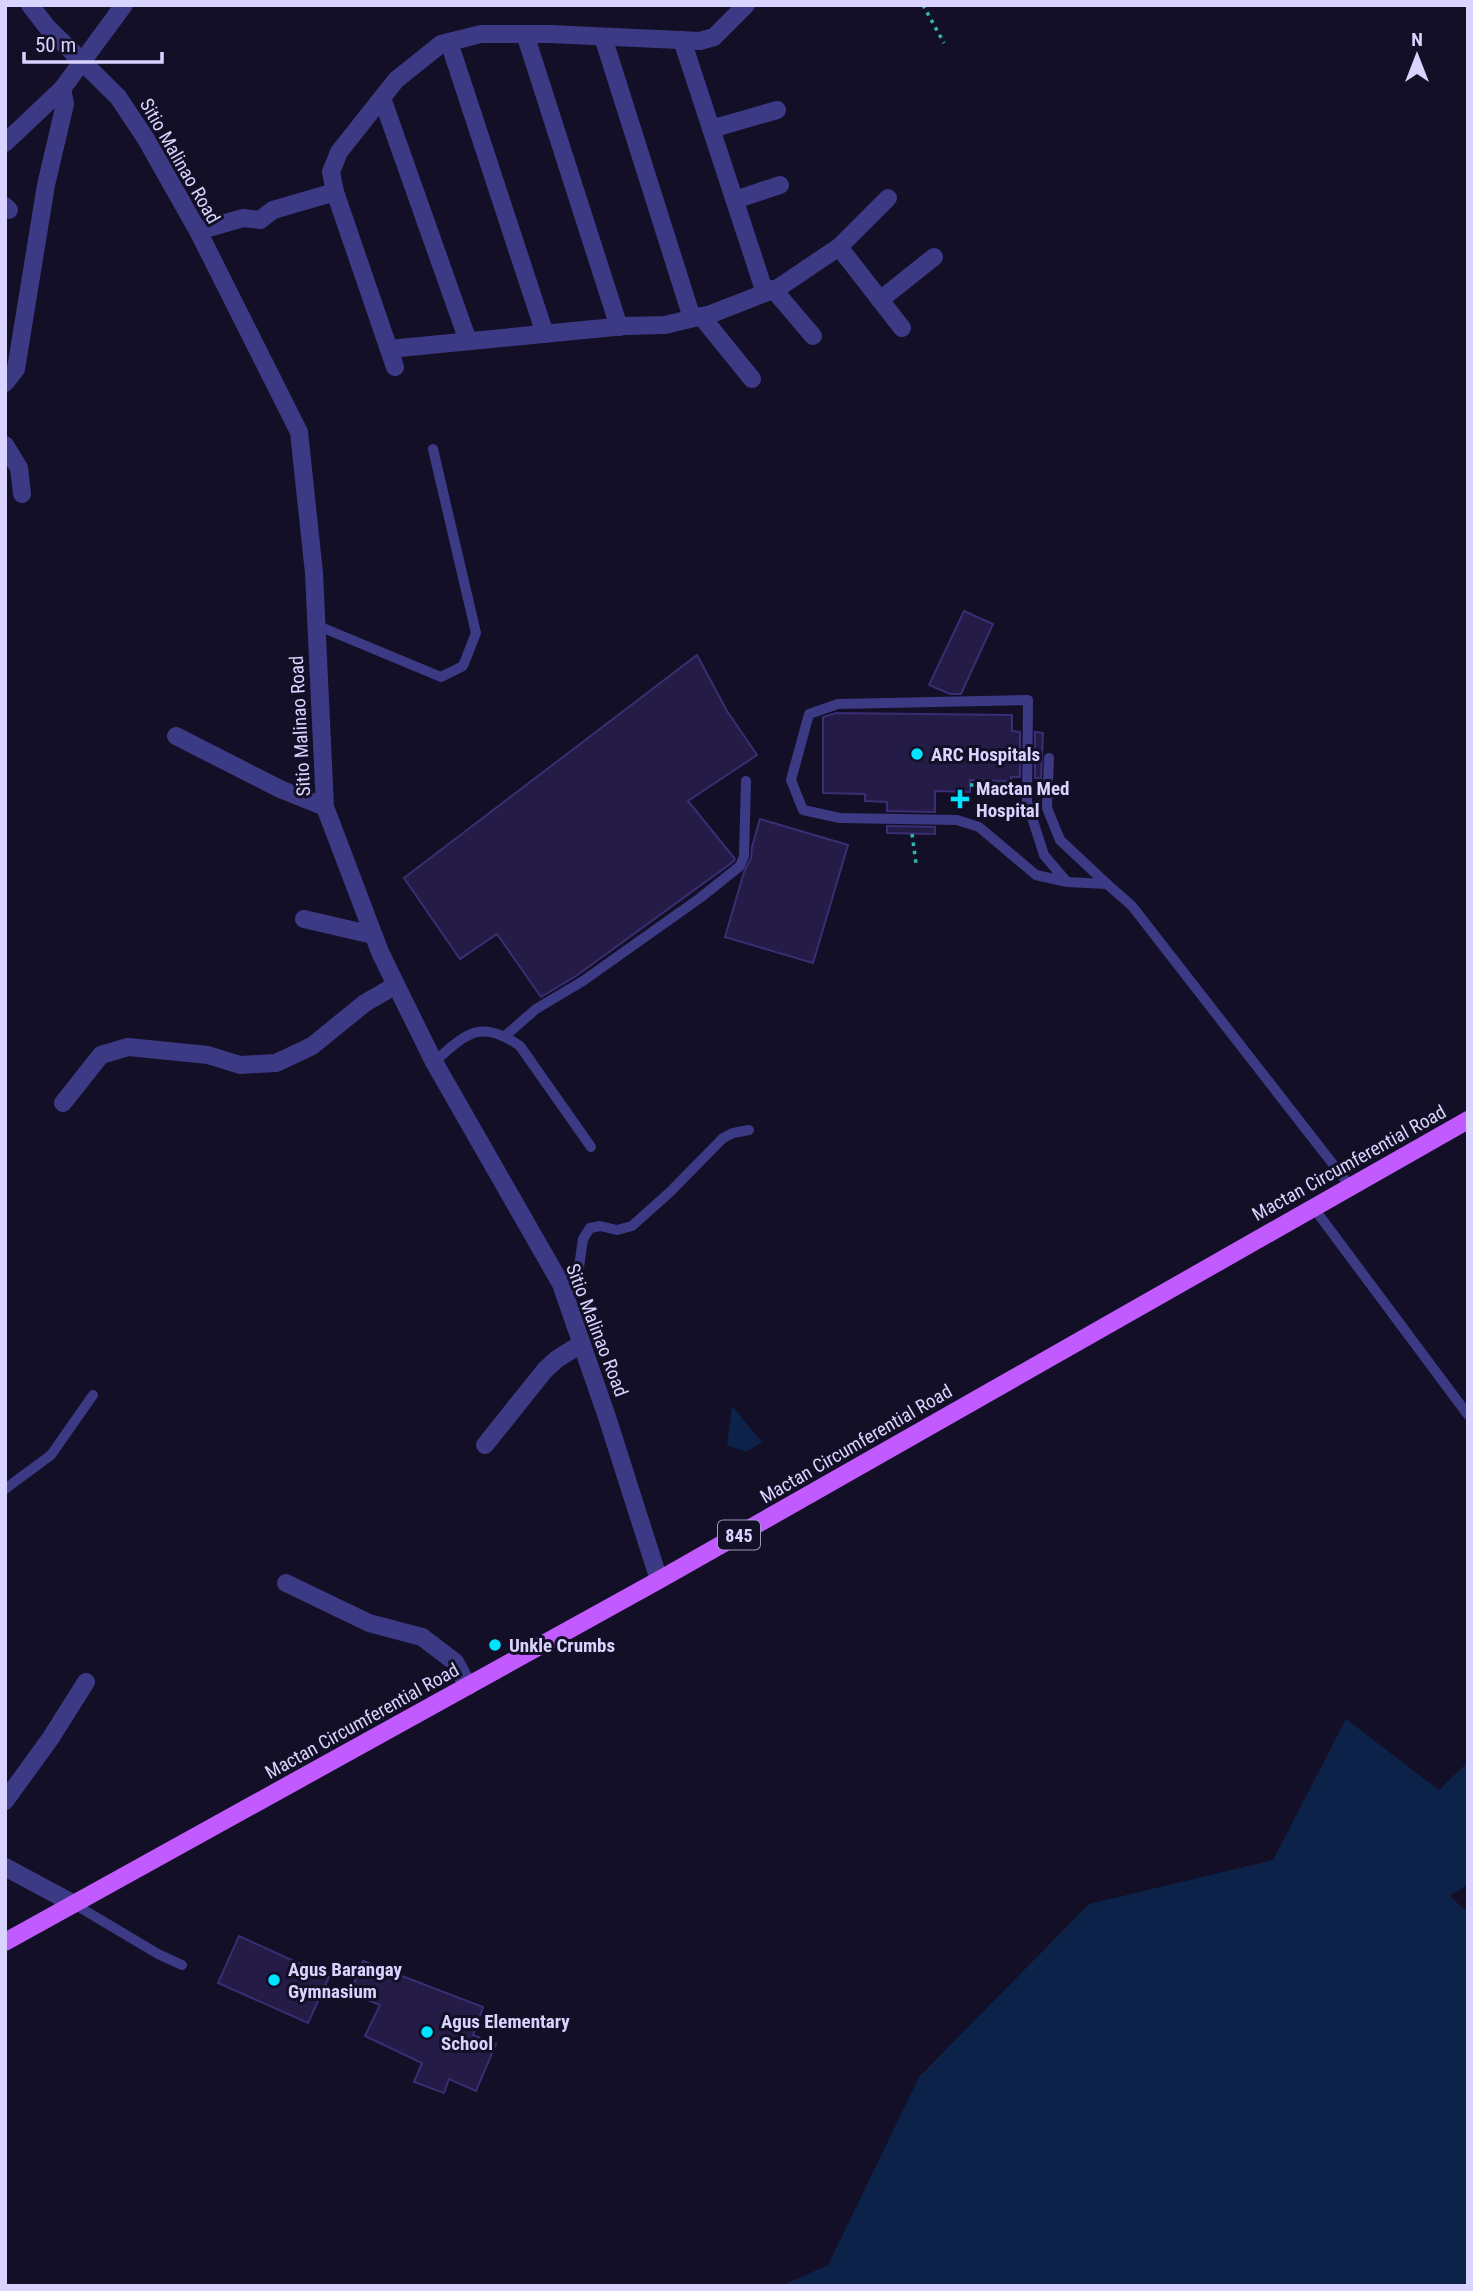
<svg xmlns="http://www.w3.org/2000/svg" width="1473" height="2291" font-family="'Roboto Condensed',sans-serif">
  <style>
    .water { fill: #0c2248 }
    .building { fill: #241b47; stroke: #3b2d73; stroke-width: 2 }
    .lines { fill: none; stroke-linecap: round; stroke-linejoin: round }
    .path { stroke: #2fb8b0; stroke-width: 3.5; stroke-dasharray: 3.5 5; stroke-linecap: butt }
    .service { stroke: #3d3a85; stroke-width: 10 }
    .minor { stroke: #3d3a85; stroke-width: 18 }
    .tertiary { stroke: #3d3a85; stroke-width: 18 }
    .primary { stroke: #c25bff; stroke-width: 18 }
    .poi-dot { fill: #00e5ff; stroke: #130f26; stroke-width: 2.5 }
    .labels { text-anchor: middle; dominant-baseline: central; stroke-width: 6; stroke-linejoin: round; paint-order: stroke }
    .shield { fill: #130f26; stroke: #9e99be; stroke-width: 2 }
    .shield-label { font-size: 18px; font-weight: bold; fill: #d9d4ff }
    .street-label { font-size: 19px; fill: #d9d4ff; stroke: #130f26 }
    .poi-label { font-size: 19px; font-weight: bold; fill: #d9d4ff; stroke: #130f26; text-anchor: start }
  </style>
  <rect width="100%" height="100%" fill="#130f26"/>
  <g class="water">
    <polygon points="732,1406 762,1442 746,1452 727,1445"/>
    <polygon points="1346,1719 1439,1790 1468,1762 1468,1884 1450,1896 1468,1913 1468,2286 781,2286 828,2265 919,2077 1089,1904 1273,1860"/>
  </g>
  <g class="building">
    <polygon points="964,611 993,624 961,694 950,694 929,685"/>
    <polygon points="697,655 727,711 757,755 688,801 735,859 734,861 576,976 541,997 497,934 460,959 404,878"/>
    <polygon points="836,713 1012,715 1012,731 1020,732 1020,777 1011,777 1011,781 970,780 970,792 935,791 935,812 887,811 887,802 865,801 865,794 823,793 823,717"/>
    <polygon points="1035,732 1043,733 1041,778 1035,778"/>
    <polygon points="760,819 848,845 813,963 725,937 744,872 751,858 752,847"/>
    <polygon points="887,826 935,827 935,834 887,833"/>
    <polygon points="239,1936 329,1977 308,2023 218,1983"/>
    <polygon points="363,1961 483,2007 473,2035 496,2044 476,2091 449,2079 444,2093 414,2082 422,2063 365,2036 380,2005 350,1993"/>
  </g>
  <g class="lines">
    <g class="path">
      <polyline points="923,5 944,43"/>
      <polyline points="970,785 1014,784"/>
      <polyline points="912,834 916,863"/>
    </g>
    <g class="service">
      <polyline points="316,625 441,677 463,666 476,633 433,449"/>
      <polyline points="1049,758 1047,808 1060,840 1107,884"/>
      <polyline points="1067,882 1044,855 1027,802 1028,700 838,704 809,714 791,780 803,810 840,818 957,820 979,827 1036,875 1067,882 1107,884 1132,906 1350,1186"/>
      <polyline points="505,1036 536,1009 583,981 700,898 740,866 744,856 746,781"/>
      <path d="M 434,1062 C 466,1034 480,1018 520,1046 L 591,1147"/>
      <polyline points="1313,1207 1468,1415"/>
      <polyline points="561,1284 579,1267 583,1239 590,1228 600,1226 617,1230 632,1226 670,1192 723,1138 733,1133 749,1130"/>
      <polyline points="5,1489 51,1455 93,1395"/>
      <polyline points="74,1904 158,1954 182,1965"/>
    </g>
    <g class="minor">
      <polyline points="30,5 47,27 118,97 146,139 198,231 299,432 314,573 325,807 380,952 396,985 434,1062 561,1284 607,1417 659,1580"/>
      <polyline points="525,34 619,327"/>
      <polyline points="603,37 692,318"/>
      <polyline points="682,40 765,293"/>
      <polyline points="449,42 545,334"/>
      <polyline points="382,98 468,341"/>
      <polyline points="711,129 777,110"/>
      <polyline points="5,143 62,89 124,5"/>
      <polyline points="735,200 780,185"/>
      <polyline points="5,206 9,210"/>
      <polyline points="198,231 243,218 260,220 273,210 335,192"/>
      <polyline points="839,247 902,328"/>
      <polyline points="773,289 813,336"/>
      <polyline points="880,300 934,257"/>
      <polyline points="701,316 752,379"/>
      <polyline points="389,349 625,326 665,325 711,314 778,288 839,247 888,198"/>
      <polyline points="395,367 335,192 331,172 339,152 396,80 441,44 481,34 550,34 700,41 714,37 746,5"/>
      <polyline points="5,383 16,369 46,185 65,104 62,89"/>
      <polyline points="5,445 19,468 22,494"/>
      <polyline points="176,736 280,789 325,807"/>
      <polyline points="304,919 373,935"/>
      <polyline points="63,1103 101,1055 128,1047 208,1055 240,1065 276,1063 312,1046 365,1003 396,985"/>
      <polyline points="485,1445 545,1370 557,1359 581,1344"/>
      <polyline points="286,1583 369,1623 422,1637 455,1662 468,1686"/>
      <polyline points="5,1801 50,1739 86,1682"/>
    </g>
    <polyline class="tertiary" points="5,1867 74,1904"/>
    <polyline class="primary" points="5,1942 659,1580 1468,1120"/>
  </g>
  <g class="poi-dot">
    <circle cx="917" cy="754" r="7"/>
    <path d="M956.5 788.5h7v7h7v7h-7v7h-7v-7h-7v-7h7z"/>
    <circle cx="495" cy="1645" r="7"/>
    <circle cx="274" cy="1980" r="7"/>
    <circle cx="427" cy="2032" r="7"/>
  </g>
  <g class="labels">
    <rect class="shield" x="718" y="1520.5" width="42" height="29" rx="5"/>
    <g class="shield-label">
      <text x="739" y="1535">845</text>
    </g>
    <g class="street-label">
      <text transform="translate(180 161) rotate(60)">Sitio Malinao Road</text>
      <text transform="translate(300 726) rotate(-93)">Sitio Malinao Road</text>
      <text transform="translate(1349 1163) rotate(-29)">Mactan Circumferential Road</text>
      <text transform="translate(597 1330) rotate(69)">Sitio Malinao Road</text>
      <text transform="translate(856 1444) rotate(-30)">Mactan Circumferential Road</text>
      <text transform="translate(362 1721) rotate(-29)">Mactan Circumferential Road</text>
    </g>
    <g class="poi-label">
      <text x="931" y="754">ARC Hospitals</text>
      <text x="976" y="788">Mactan Med<tspan x="976" dy="22">Hospital</tspan></text>
      <text x="509" y="1645">Unkle Crumbs</text>
      <text x="288" y="1969">Agus Barangay<tspan x="288" dy="22">Gymnasium</tspan></text>
      <text x="441" y="2021">Agus Elementary<tspan x="441" dy="22">School</tspan></text>
    </g>
  </g>
  <rect width="1473" height="2291" fill="none" stroke="#d9d4ff" stroke-width="14"/>
  <g transform="translate(1417 56)" stroke="#130f26" stroke-width="5" paint-order="stroke">
  <path d="M0-5L12 26L0 18L-12 26Z" fill="#d9d4ff"/>
  <text y="-10" font-size="19" font-weight="bold" text-anchor="middle" fill="#d9d4ff">N</text>
  </g>
  <path d="M24 52v10h138v-10" fill="none" stroke="#d9d4ff" stroke-width="3.5"/>
  <text x="35" y="52" font-size="21" fill="#d9d4ff" stroke="#130f26" stroke-width="5" paint-order="stroke">50 m</text>
</svg>
